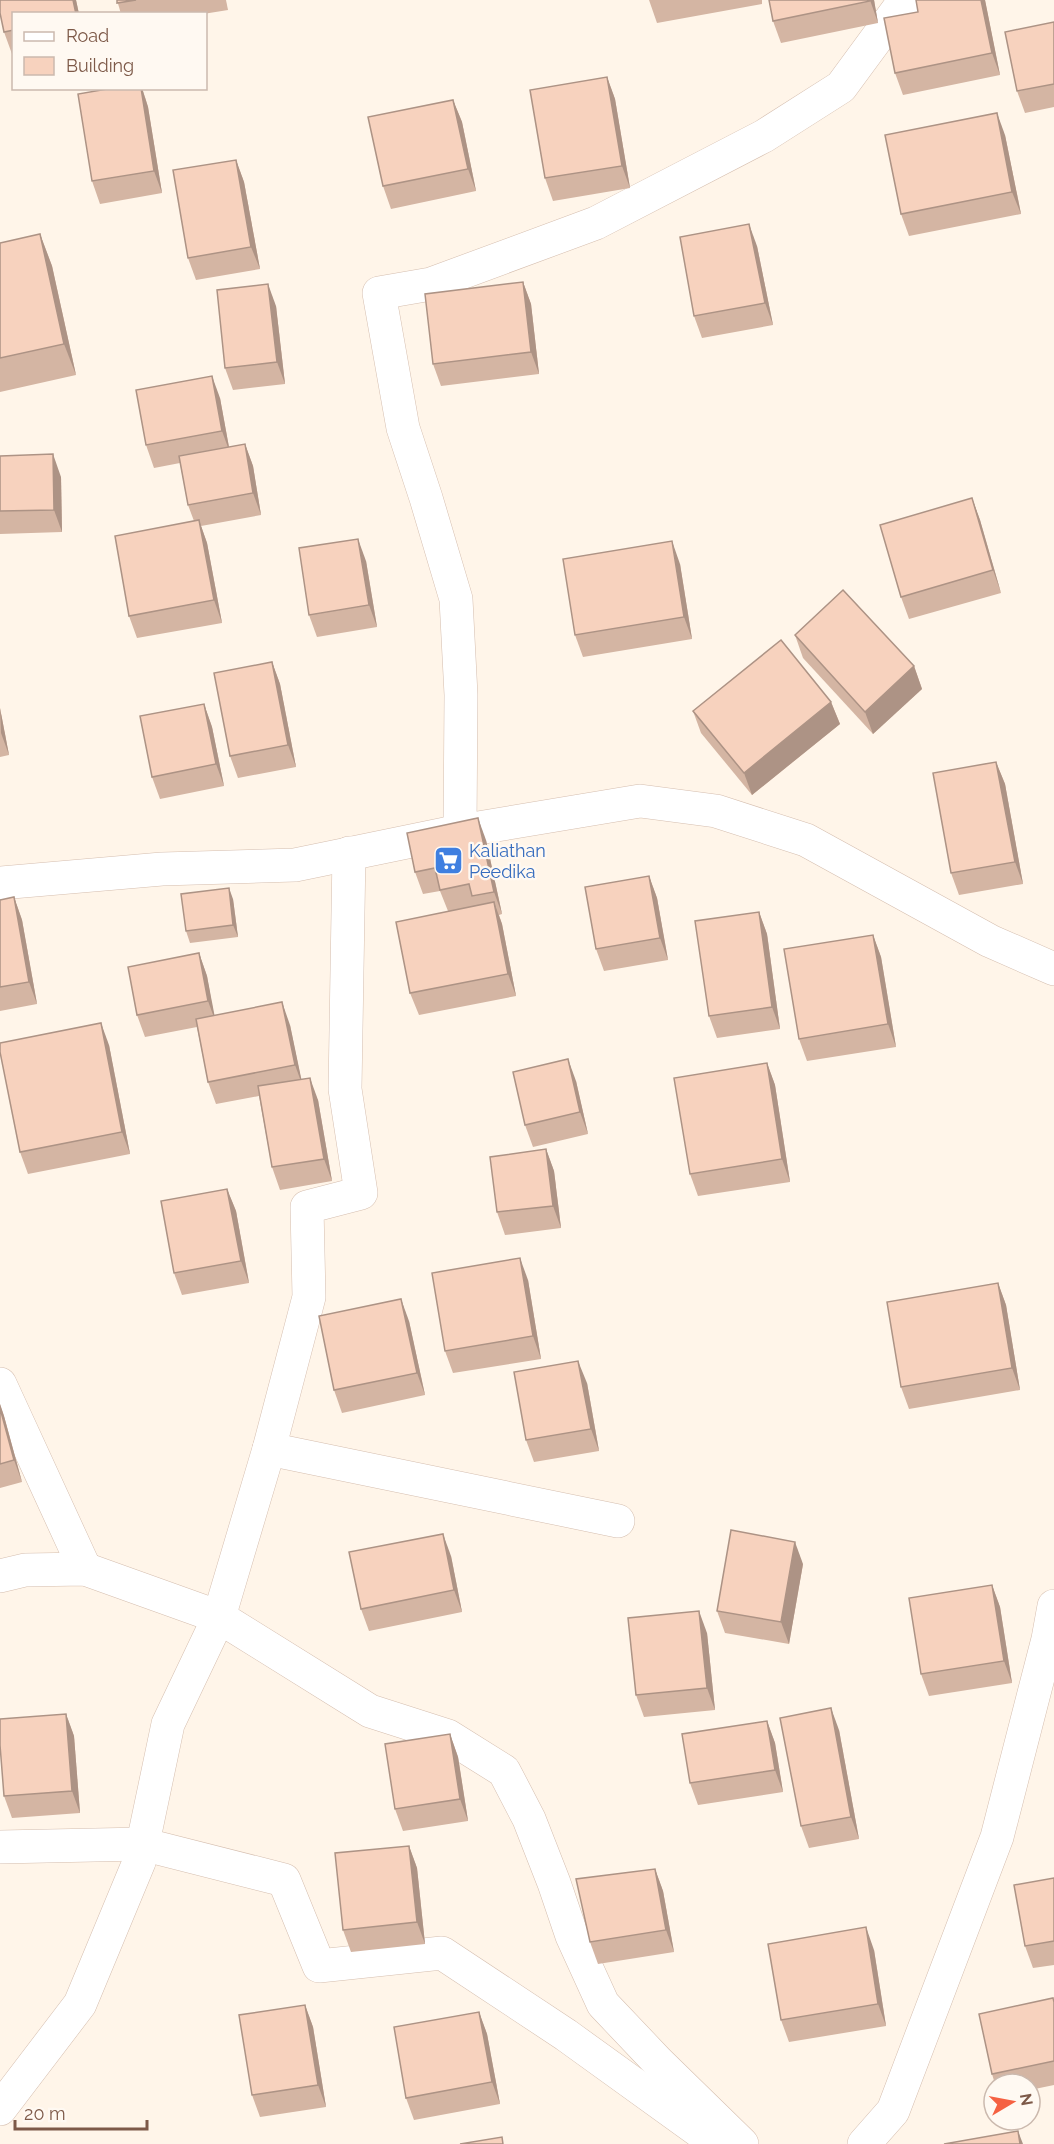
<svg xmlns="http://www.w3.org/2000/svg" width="1054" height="2144" font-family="Raleway,sans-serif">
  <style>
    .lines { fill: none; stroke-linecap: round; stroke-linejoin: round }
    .minor-casing { stroke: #d5beaf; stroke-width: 34 }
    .minor { stroke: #fff; stroke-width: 33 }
    .wall { fill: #d4b5a3 }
    .shaded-wall { fill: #ad9385 }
    .building { fill: #f7d2be; stroke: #ad9385; stroke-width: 1.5 }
    .labels { text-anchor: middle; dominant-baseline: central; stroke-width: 4.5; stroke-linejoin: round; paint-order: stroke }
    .shop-label { font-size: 18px; fill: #366cbe; stroke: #fff9f2; text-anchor: start }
  </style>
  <rect width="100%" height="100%" fill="#fff5e9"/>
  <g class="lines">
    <defs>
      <g id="minor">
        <polyline points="460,831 461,695 456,599 426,498 403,428 379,293 431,284 596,223 764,136 841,87 905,0"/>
        <polyline points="0,883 162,869 295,865 460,831 640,801 716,811 806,840 990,941 1054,969"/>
        <polyline points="0,1384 85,1569"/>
        <polyline points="269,1449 618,1521"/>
        <polyline points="0,1576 25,1570 85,1569 219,1617 370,1711 448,1736 504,1771 529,1819 554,1883 572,1936 603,2004 658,2062 742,2144"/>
        <polyline points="0,1847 142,1844 284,1880 319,1966 442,1953 566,2035 717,2144"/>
        <polyline points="0,2109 80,2004 139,1862 168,1724 219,1617 269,1449 309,1297 307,1207 361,1193 345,1089 349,853"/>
        <polyline points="864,2144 893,2111 997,1837 1048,1639 1054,1606"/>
      </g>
    </defs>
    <use href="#minor" class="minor-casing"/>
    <use href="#minor" class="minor"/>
  </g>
  <g class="wall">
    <polygon points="0,0 76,0 79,14 14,14 14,54 12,54 4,32"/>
    <polygon points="117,0 226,0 228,10 203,14 121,14"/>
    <polygon points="649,0 762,0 762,4 657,23"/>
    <polygon points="769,0 874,0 878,23 781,43 773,21"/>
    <polygon points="916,0 985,0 1000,75 903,95 895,73 918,12"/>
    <polygon points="1054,22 1054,107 1025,113 1017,91"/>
    <polygon points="607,77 615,99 630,188 553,201 545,178"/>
    <polygon points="113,88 142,88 148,107 162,193 100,204 92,181"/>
    <polygon points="453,100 462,122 476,191 391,209 383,186"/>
    <polygon points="1005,135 1021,214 909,236 901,214"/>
    <polygon points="236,160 244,182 260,269 196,280 188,258"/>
    <polygon points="40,234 52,266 76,375 0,392 0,243"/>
    <polygon points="757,246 773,325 702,338 694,316"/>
    <polygon points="523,282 531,304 539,374 441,386 433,364"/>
    <polygon points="276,306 285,384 233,390 225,368"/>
    <polygon points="220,398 229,447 245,444 253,466 261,515 201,526 207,543 222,623 137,638 129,616 194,521 188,505 180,463 154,468 146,445"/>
    <polygon points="0,456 61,477 62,532 0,534"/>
    <polygon points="972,498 980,520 1001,593 909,619 901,597"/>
    <polygon points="366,561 377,627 317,637 309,615"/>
    <polygon points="680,564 692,639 583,657 575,635"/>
    <polygon points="795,635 914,666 922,689 873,734 803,658"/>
    <polygon points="272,662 280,684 296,767 238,778 230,756"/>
    <polygon points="831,702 840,724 752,795 701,733 693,711"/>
    <polygon points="204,704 212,727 224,786 160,799 152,777"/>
    <polygon points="0,708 9,755 0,757"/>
    <polygon points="996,762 1005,784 1023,884 959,895 951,873"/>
    <polygon points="486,840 502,914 499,915 502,924 516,996 419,1015 410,993 448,911 440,891 423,894 415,872"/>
    <polygon points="649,876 657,898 668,960 604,971 596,949"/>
    <polygon points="14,897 22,920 37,1004 0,1011 0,900"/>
    <polygon points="233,899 238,937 190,943 186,931"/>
    <polygon points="759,912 767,934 780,1029 717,1038 709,1016"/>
    <polygon points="873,935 881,957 896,1047 807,1061 799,1039"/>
    <polygon points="199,953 207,976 214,1016 290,1025 301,1079 318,1100 332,1181 280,1190 272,1167 259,1096 216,1104 208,1082 197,1027 145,1037 137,1015"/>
    <polygon points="109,1045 130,1154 28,1174 20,1152"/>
    <polygon points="767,1063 775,1085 790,1182 698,1196 690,1174"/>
    <polygon points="576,1081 588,1134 533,1147 525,1125"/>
    <polygon points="546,1149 554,1171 561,1228 505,1235 497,1212"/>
    <polygon points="227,1189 236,1211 249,1283 182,1295 174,1273"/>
    <polygon points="528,1280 541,1359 453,1373 445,1351"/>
    <polygon points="998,1283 1006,1305 1020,1390 909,1409 901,1387"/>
    <polygon points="409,1321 425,1395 342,1413 334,1390"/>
    <polygon points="587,1383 599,1451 534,1462 526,1440"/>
    <polygon points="0,1404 4,1416 22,1482 0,1488"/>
    <polygon points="451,1556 462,1612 369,1631 361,1609"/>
    <polygon points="803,1564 789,1644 725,1633 717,1611"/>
    <polygon points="992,1585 1000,1607 1012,1683 929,1696 921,1674"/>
    <polygon points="707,1633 715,1710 644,1717 636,1695"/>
    <polygon points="66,1714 74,1736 80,1813 12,1818 4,1796"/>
    <polygon points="767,1721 775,1743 783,1792 698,1805 690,1783"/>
    <polygon points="839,1730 859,1839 809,1848 801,1826"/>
    <polygon points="450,1734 458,1757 468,1821 403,1831 395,1809"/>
    <polygon points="409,1846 417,1868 425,1944 351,1952 343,1930"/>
    <polygon points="655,1869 663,1891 674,1952 598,1964 590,1942"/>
    <polygon points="1054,1878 1054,1965 1033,1968 1025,1946"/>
    <polygon points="874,1950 886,2026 789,2042 781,2020"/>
    <polygon points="1054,2000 1054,2085 1030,2090 1030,2084 995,2084 992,2074"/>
    <polygon points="305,2005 313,2027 326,2107 260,2117 252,2095"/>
    <polygon points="479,2012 487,2034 500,2104 414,2120 406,2098"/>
  </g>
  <g class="shaded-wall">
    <polygon points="73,0 76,0 79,14 76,14"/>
    <polygon points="870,0 874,0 878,23"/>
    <polygon points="981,0 985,0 1000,75 992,53"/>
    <polygon points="607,77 615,99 630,188 622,166"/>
    <polygon points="141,88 142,88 148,107 162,193 154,171"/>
    <polygon points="453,100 462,122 476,191 468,169"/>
    <polygon points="997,113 1005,135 1021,214 1012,192"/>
    <polygon points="236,160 244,182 260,269 251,247"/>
    <polygon points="749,224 757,246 773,325 765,303"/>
    <polygon points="40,234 52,266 76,375 64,344"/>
    <polygon points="523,282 531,304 539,374 531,352"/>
    <polygon points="268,284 276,306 285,384 277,362"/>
    <polygon points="212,376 220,398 230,453 222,431"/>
    <polygon points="245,444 253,466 261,515 253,493"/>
    <polygon points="53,454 61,477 62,532 54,510"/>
    <polygon points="972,498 980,520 1001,593 993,570"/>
    <polygon points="199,520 207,543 222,623 214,600"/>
    <polygon points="358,539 366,561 377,627 369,605"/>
    <polygon points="672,541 680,564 692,639 684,617"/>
    <polygon points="272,662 280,684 296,767 288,745"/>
    <polygon points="914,666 922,689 873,734 865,712"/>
    <polygon points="831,702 840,724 752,795 744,773"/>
    <polygon points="204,704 212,727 224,786 216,764"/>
    <polygon points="0,708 9,755 1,733"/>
    <polygon points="996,762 1005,784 1023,884 1015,862"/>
    <polygon points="478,818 486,840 502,914 494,892"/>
    <polygon points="649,876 657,898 668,960 660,938"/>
    <polygon points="229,888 233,899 238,937 233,925"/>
    <polygon points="14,897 22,920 37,1004 29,982"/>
    <polygon points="494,902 502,924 516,996 508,974"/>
    <polygon points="759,912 767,934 780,1029 772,1007"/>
    <polygon points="873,935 881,957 896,1047 888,1024"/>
    <polygon points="199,953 207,976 216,1023 208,1001"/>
    <polygon points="282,1002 290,1025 303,1087 295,1065"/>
    <polygon points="101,1023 109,1045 130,1154 122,1132"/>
    <polygon points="568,1059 576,1081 588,1134 580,1112"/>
    <polygon points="767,1063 775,1085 790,1182 782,1159"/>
    <polygon points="310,1078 318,1100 332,1181 324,1159"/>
    <polygon points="546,1149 554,1171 561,1228 553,1206"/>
    <polygon points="227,1189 236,1211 249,1283 241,1261"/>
    <polygon points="520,1258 528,1280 541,1359 533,1336"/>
    <polygon points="998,1283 1006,1305 1020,1390 1012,1368"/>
    <polygon points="401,1299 409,1321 425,1395 417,1373"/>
    <polygon points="578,1361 587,1383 599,1451 591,1429"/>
    <polygon points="0,1404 4,1416 22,1482 14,1460 0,1408"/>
    <polygon points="443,1534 451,1556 462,1612 454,1590"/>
    <polygon points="795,1542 803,1564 789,1644 781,1622"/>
    <polygon points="992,1585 1000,1607 1012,1683 1004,1661"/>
    <polygon points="699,1611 707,1633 715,1710 707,1688"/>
    <polygon points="831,1708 839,1730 859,1839 851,1817"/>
    <polygon points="66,1714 74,1736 80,1813 72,1791"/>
    <polygon points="767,1721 775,1743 783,1792 775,1770"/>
    <polygon points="450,1734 458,1757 468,1821 460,1799"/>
    <polygon points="409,1846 417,1868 425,1944 417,1922"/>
    <polygon points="655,1869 663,1891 674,1952 666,1930"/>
    <polygon points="866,1927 874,1950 886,2026 878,2004"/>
    <polygon points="305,2005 313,2027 326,2107 318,2085"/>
    <polygon points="479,2012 487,2034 500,2104 492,2082"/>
    <polygon points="1018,2131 1023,2144 1020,2144"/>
  </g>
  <g class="building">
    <polygon points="0,0 73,0 76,14 14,14 14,30 4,32 0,13"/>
    <polygon points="117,0 136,0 117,3"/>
    <polygon points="769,0 870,0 870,1 773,21"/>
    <polygon points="916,0 981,0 992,53 895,73 884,18 918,12"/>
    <polygon points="1054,22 1054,84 1017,91 1005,32"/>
    <polygon points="607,77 622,166 545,178 530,90"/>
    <polygon points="113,88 141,88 154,171 92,181 78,94"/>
    <polygon points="453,100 468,169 383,186 368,117"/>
    <polygon points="997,113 1012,192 901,214 885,135"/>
    <polygon points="236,160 251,247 188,258 173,170"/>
    <polygon points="749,224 765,303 694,316 680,237"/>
    <polygon points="40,234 64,344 0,358 0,243"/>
    <polygon points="523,282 531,352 433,364 425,294"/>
    <polygon points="268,284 277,362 225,368 217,290"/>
    <polygon points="212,376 222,431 146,445 136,390"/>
    <polygon points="245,444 253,493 188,505 179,456"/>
    <polygon points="53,454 54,510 0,511 0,456"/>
    <polygon points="972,498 993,570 901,597 880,525"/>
    <polygon points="199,520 214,600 129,616 115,536"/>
    <polygon points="358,539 369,605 309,615 299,548"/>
    <polygon points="672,541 684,617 575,635 563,559"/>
    <polygon points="843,590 914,666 865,712 795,635"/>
    <polygon points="781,640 831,702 744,773 693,711"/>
    <polygon points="272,662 288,745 230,756 214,673"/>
    <polygon points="204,704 216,764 152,777 140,716"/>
    <polygon points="996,762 1015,862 951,873 933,773"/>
    <polygon points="478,818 494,892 472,896 469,884 440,890 435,868 415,872 407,833"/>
    <polygon points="649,876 660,938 596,949 585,887"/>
    <polygon points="229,888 233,925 186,931 181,894"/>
    <polygon points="14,897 29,982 0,987 0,900"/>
    <polygon points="494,902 508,974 410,993 396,922"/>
    <polygon points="759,912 772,1007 709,1016 695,921"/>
    <polygon points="873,935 888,1024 799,1039 784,949"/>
    <polygon points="199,953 208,1001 137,1015 128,967"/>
    <polygon points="282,1002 295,1065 208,1082 196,1019"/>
    <polygon points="101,1023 122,1132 20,1152 0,1052 0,1043"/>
    <polygon points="568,1059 580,1112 525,1125 513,1072"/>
    <polygon points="767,1063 782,1159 690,1174 674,1078"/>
    <polygon points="310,1078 324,1159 272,1167 258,1086"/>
    <polygon points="546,1149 553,1206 497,1212 490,1157"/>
    <polygon points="227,1189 241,1261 174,1273 161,1201"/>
    <polygon points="520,1258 533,1336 445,1351 432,1273"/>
    <polygon points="998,1283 1012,1368 901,1387 887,1302"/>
    <polygon points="401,1299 417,1373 334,1390 319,1316"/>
    <polygon points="578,1361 591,1429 526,1440 514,1372"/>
    <polygon points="0,1408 14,1460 0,1464"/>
    <polygon points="731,1530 795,1542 781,1622 717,1611"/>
    <polygon points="443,1534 454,1590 361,1609 349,1552"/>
    <polygon points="992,1585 1004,1661 921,1674 909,1598"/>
    <polygon points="699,1611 707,1688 636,1695 628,1618"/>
    <polygon points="831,1708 851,1817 801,1826 780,1718"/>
    <polygon points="66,1714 72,1791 4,1796 0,1745 0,1719"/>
    <polygon points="767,1721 775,1770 690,1783 682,1734"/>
    <polygon points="450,1734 460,1799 395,1809 385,1744"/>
    <polygon points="409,1846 417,1922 343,1930 335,1853"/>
    <polygon points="655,1869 666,1930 590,1942 576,1879"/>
    <polygon points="1054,1878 1054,1941 1025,1946 1014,1885"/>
    <polygon points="866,1927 878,2004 781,2020 768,1944"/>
    <polygon points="1053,1998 1054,2002 1054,2061 992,2074 979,2014"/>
    <polygon points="305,2005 318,2085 252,2095 239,2015"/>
    <polygon points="479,2012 492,2082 406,2098 394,2027"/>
    <polygon points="1018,2131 1020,2144 944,2144"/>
    <polygon points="502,2137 503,2144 460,2144"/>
  </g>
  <defs>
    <symbol id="supermarket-square" viewBox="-11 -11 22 22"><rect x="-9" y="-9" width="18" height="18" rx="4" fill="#3f7fe0" stroke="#fff9f2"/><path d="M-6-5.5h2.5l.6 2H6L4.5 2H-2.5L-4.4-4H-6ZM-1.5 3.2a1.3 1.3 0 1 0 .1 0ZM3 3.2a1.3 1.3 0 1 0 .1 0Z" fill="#fff"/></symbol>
  </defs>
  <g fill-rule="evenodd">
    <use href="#supermarket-square" x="432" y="844" width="33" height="33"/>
  </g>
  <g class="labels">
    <g class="shop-label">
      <text x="469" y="850">Kaliathan<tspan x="469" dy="21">Peedika</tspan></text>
    </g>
  </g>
  <rect x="12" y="12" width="195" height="78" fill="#fff9f2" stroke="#cbb9ae" stroke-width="1.5"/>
  <rect x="24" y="32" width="30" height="9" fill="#ffffff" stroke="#cbb9ae" stroke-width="1.5"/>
  <text x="66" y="42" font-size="18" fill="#7d5948">Road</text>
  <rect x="24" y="57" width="30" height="18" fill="#f7d2be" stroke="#cbb9ae" stroke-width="1.5"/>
  <text x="66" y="72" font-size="18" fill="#7d5948">Building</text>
  <g transform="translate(1012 2102) rotate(80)"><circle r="28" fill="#fff9f2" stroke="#cbb9ae" stroke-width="1.5"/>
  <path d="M0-4.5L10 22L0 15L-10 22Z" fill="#f56142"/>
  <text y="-9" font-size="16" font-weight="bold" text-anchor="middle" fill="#7d5948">N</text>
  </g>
  <path d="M15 2120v9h132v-9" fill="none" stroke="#7d5948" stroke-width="3"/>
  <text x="24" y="2120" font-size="18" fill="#7d5948" stroke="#fff9f2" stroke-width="4.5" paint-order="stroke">20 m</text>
</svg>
